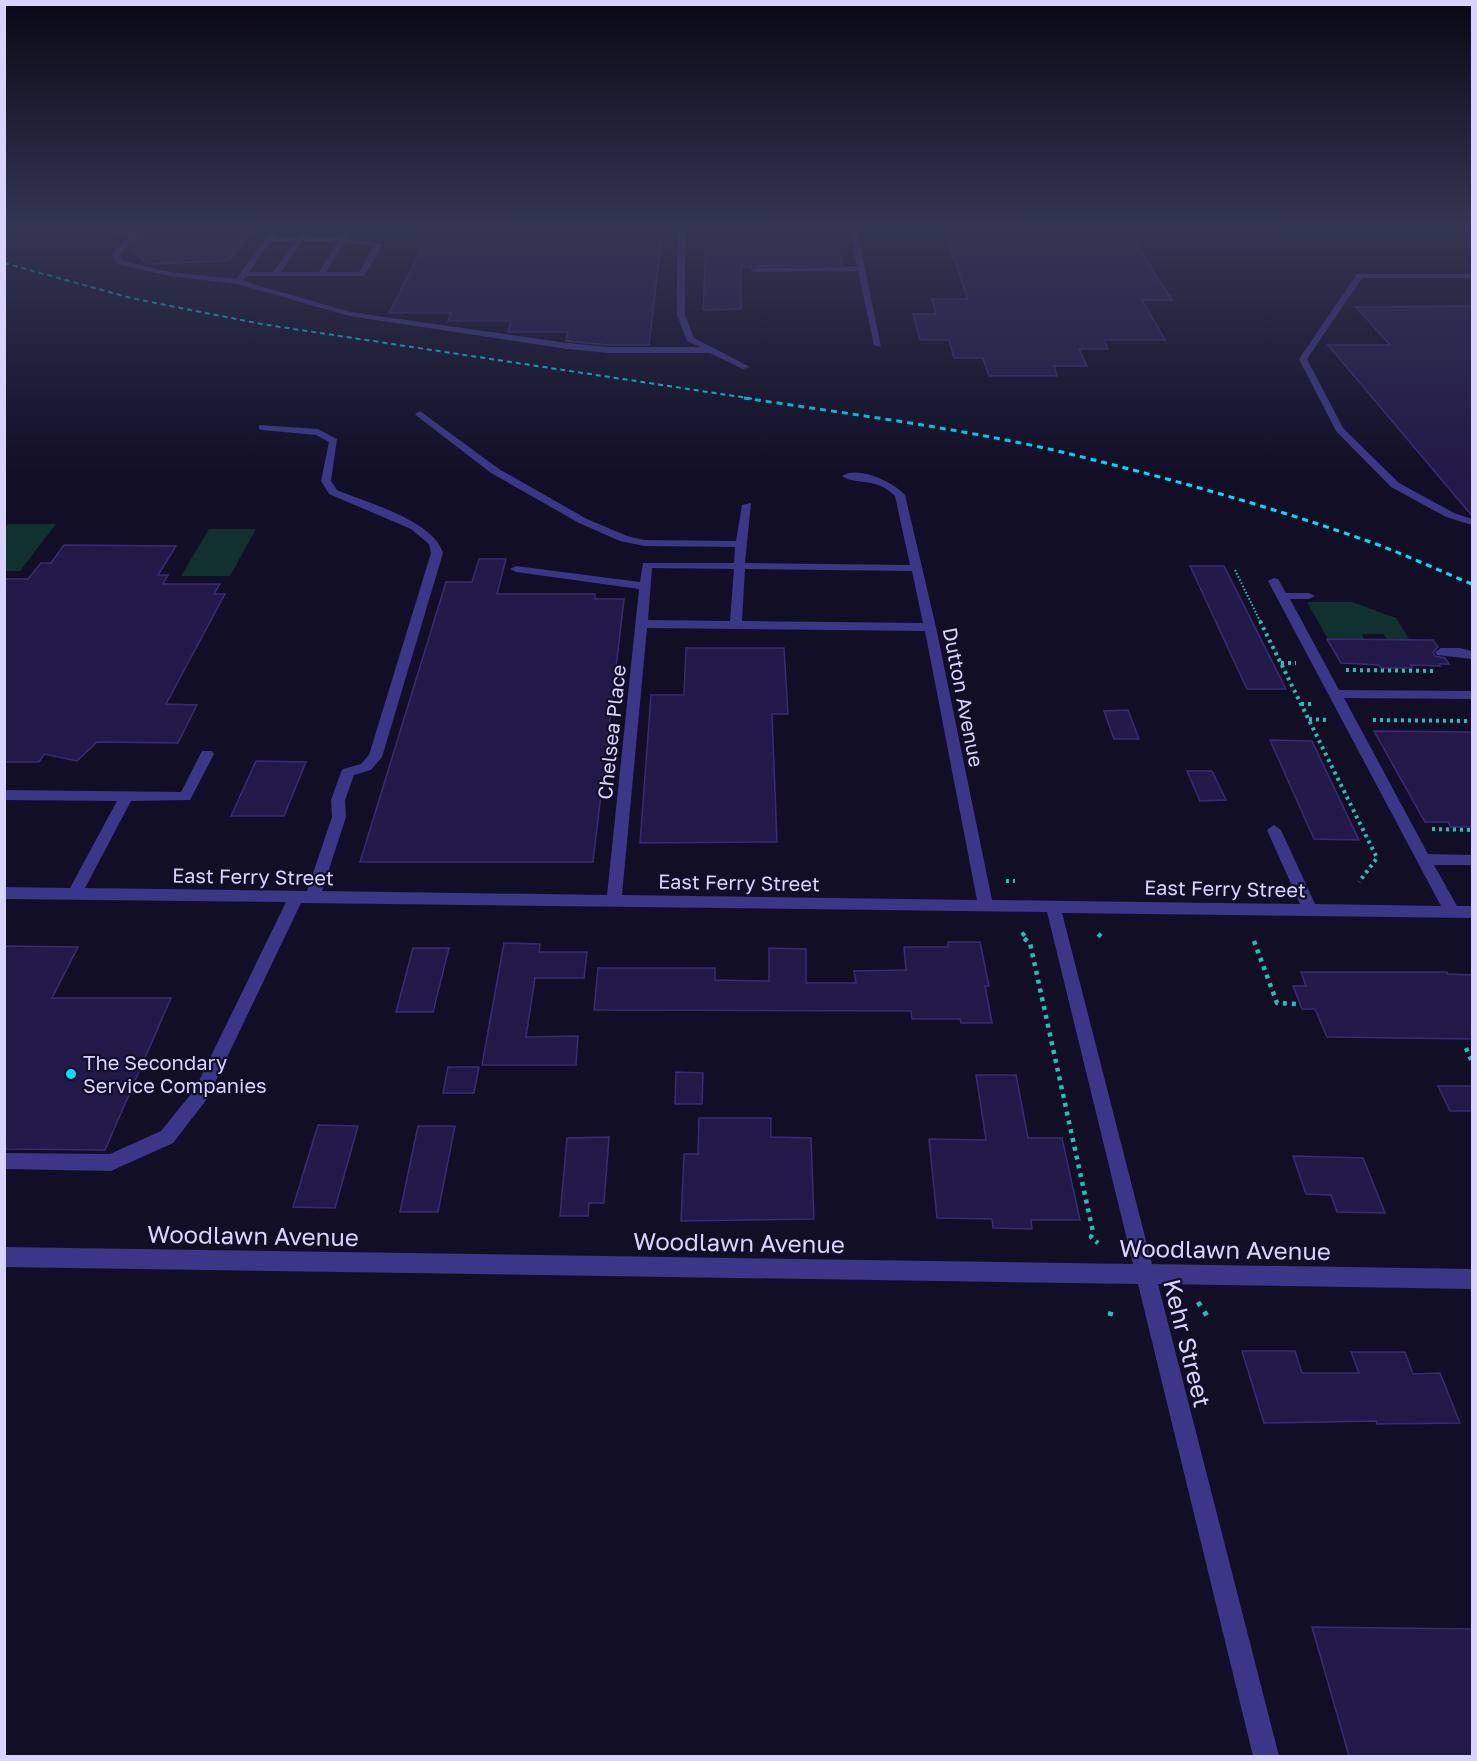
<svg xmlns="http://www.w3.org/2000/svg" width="1477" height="1761" font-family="'Golos Text',sans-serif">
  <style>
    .green { fill: #103130 }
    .building { fill: #231948; stroke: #3a2a76; stroke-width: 1.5 }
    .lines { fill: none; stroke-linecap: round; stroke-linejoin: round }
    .path-far3 { stroke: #29bdb8; stroke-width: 2; stroke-dasharray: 1.5 2; stroke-linecap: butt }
    .path-far2 { stroke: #29bdb8; stroke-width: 4; stroke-dasharray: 3 4; stroke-linecap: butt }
    .path-far1 { stroke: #29bdb8; stroke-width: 4.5; stroke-dasharray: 4 5; stroke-linecap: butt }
    .path { stroke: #29bdb8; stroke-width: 5; stroke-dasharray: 4.5 7; stroke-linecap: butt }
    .minor { fill: #3b3688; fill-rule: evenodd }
    .rail-far1 { stroke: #00dffe; stroke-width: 2; stroke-dasharray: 5 4; stroke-linecap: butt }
    .rail { stroke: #00dffe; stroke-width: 3; stroke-dasharray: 6 5; stroke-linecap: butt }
    .poi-dot { fill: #00dffe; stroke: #120e26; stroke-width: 2 }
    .labels { text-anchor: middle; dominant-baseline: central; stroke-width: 4.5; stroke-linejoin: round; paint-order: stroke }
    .street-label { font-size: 20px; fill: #d9d3ff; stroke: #120e26 }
    .poi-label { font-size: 20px; fill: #d9d3ff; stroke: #120e26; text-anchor: start }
    .near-street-label { font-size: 24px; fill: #d9d3ff; stroke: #120e26 }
  </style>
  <rect width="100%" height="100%" fill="#120e26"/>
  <g class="green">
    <polygon points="8,524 56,524 20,571 5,571 5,528"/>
    <polygon points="209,529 256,529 230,576 181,576"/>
    <polygon points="1307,602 1352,602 1396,618 1409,639 1387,639 1383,634 1362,634 1364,639 1328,639"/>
  </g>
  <g class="building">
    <polygon points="182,225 240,225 234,233 251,233 228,261 147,264 130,247 142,232 176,232"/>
    <polygon points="434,225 663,226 649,345 609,345 566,341 568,332 508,332 511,321 448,321 451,313 389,313"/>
    <polygon points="707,225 766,225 766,231 836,231 842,265 741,267 741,309 703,310"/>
    <polygon points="943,225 1124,225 1172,300 1142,300 1165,340 1104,340 1108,349 1079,349 1087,366 1054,366 1057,376 989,376 983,358 954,358 949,340 920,340 913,314 936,314 932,299 968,299"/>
    <polygon points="1473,306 1473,517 1328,345 1390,345 1356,307"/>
    <polygon points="64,545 176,546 158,575 168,575 163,584 220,584 214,594 225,594 166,704 197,705 178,743 97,742 77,761 44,754 39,762 4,762 4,579 28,579 41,563 51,563"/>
    <polygon points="479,559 506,559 497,594 595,594 595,599 624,599 593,862 360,862 446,582 472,582"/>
    <polygon points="1190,566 1224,566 1286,689 1247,689"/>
    <polygon points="1327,639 1433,640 1438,647 1433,652 1435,656 1445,658 1449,664 1439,664 1440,666 1411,665 1412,668 1381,668 1379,665 1341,663"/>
    <polygon points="686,648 784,648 788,714 772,714 777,842 640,843 651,695 684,695"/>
    <polygon points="1128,710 1139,739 1114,739 1104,711"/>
    <polygon points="1374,731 1473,732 1473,827 1451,827 1448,822 1425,822"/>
    <polygon points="1270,740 1312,741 1359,840 1314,839"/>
    <polygon points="256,761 306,762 284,816 231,816"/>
    <polygon points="1187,771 1212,771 1226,800 1200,801"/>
    <polygon points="948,942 980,942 989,986 985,986 992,1023 961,1023 960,1019 912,1019 911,1011 594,1010 598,968 715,968 715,980 769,981 769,948 806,949 806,983 856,983 854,971 906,970 904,947 948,947"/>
    <polygon points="504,943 540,944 539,952 587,952 584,978 535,978 526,1037 578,1036 576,1065 482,1065"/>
    <polygon points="4,946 78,947 52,998 171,998 105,1150 4,1149"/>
    <polygon points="413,948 449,948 433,1012 396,1012"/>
    <polygon points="1301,972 1447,972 1448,974 1473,975 1473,1039 1327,1037 1315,1009 1302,1009 1293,986 1306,986"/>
    <polygon points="448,1067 479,1067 474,1093 443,1093"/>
    <polygon points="676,1072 703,1073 702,1104 675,1104"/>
    <polygon points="976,1075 1016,1075 1028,1138 1062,1138 1080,1220 1031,1220 1032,1229 993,1228 992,1219 937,1218 929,1139 986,1140"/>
    <polygon points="1438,1086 1473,1086 1473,1111 1450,1111"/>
    <polygon points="699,1118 771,1118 771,1137 811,1138 814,1219 681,1221 684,1154 698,1154"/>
    <polygon points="318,1125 358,1126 335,1208 293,1207"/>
    <polygon points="418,1126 455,1126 438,1212 400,1212"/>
    <polygon points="609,1137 604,1203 589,1203 588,1216 560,1216 567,1138"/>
    <polygon points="1293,1156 1363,1158 1385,1213 1337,1212 1331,1195 1306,1194"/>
    <polygon points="1242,1351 1295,1351 1302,1373 1359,1373 1351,1352 1405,1352 1413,1374 1440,1373 1460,1423 1377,1424 1376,1421 1264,1423"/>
    <polygon points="1312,1627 1473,1629 1473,1756 1349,1756"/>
  </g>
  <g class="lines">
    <polyline class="path-far3" points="1235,570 1261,623"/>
    <g class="path-far2">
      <polyline points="1260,621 1377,858 1359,882"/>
      <polyline points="1281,663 1296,663"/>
      <polyline points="1346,670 1435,671"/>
      <polyline points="1301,704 1315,704"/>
      <polyline points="1309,719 1326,720"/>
      <polyline points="1373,720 1472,721"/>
      <polyline points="1432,829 1472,830"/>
      <polyline points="1006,881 1015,881"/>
    </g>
    <g class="path-far1">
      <polyline points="1025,933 1021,936 1030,943 1093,1232 1091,1237 1098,1243"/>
      <polyline points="1098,934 1104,939"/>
      <polyline points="1254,941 1277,1003 1296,1004"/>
      <polyline points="1466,1048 1472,1062"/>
    </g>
    <g class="path">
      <polyline points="1198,1302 1207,1316"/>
      <polyline points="1110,1316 1112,1307"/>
    </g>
    <g class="minor">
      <path d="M 122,225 L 129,225 L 125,231 L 140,233 L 120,254 L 123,261 L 170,272 L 236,279 L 275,225 L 282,225 L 274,237 L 298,237 L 306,225 L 313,225 L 305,237 L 341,237 L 348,225 L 355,225 L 347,239 L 383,244 L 364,276 L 246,276 L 243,281 L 350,312 L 567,343 L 609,347 L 700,347 L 687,341 L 677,315 L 677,225 L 685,225 L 685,315 L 694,338 L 750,367 L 743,369 L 710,353 L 609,353 L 567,349 L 349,316 L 237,284 L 170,276 L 120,265 L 116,263 L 112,254 L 130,235 L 116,235 ZM 271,241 L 295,241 L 273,272 L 249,272 ZM 302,241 L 338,241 L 319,272 L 281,272 ZM 344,243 L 374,246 L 359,272 L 326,272 Z"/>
      <polygon points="849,225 856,225 881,347 874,345 858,271 754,272 750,270 754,268 857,267"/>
      <polygon points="1463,225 1470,225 1472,233"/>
      <polygon points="1357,274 1472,274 1471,278 1362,278 1307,359 1343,428 1399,483 1454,513 1472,519 1472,525 1446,517 1391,487 1336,431 1299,359"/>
      <path d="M 420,411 L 499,469 L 587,519 L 627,536 L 644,540 L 736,541 L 742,505 L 751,503 L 745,563 L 910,565 L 895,496 C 875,476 856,486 842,476 C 857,465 894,482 905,495 L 936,627 L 992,900 L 1300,904 L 1267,830 L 1274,825 L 1281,830 L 1315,904 L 1441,906 L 1268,581 L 1274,578 L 1278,579 L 1286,593 L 1309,593 L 1315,596 L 1309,599 L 1290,599 L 1339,690 L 1472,691 L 1472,699 L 1344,698 L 1428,854 L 1472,855 L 1472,865 L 1434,865 L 1457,906 L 1472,906 L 1472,918 L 1062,913 L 1152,1264 L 1472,1269 L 1472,1289 L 1158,1284 L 1279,1756 L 1253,1756 L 1138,1284 L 4,1267 L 4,1247 L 1133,1264 L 1047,912 L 301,903 L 207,1099 L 173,1143 L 111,1171 L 4,1169 L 4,1153 L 110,1154 L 161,1131 L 195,1089 L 286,902 L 4,899 L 4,887 L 70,888 L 117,801 L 4,800 L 4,790 L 181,792 L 202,751 L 212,751 L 214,754 L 190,800 L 131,801 L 85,888 L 307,891 L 332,817 L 331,800 L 341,772 L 343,769 L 361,764 L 369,755 L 431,553 L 429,544 L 411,529 L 329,494 L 321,481 L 329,442 L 316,435 L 262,430 L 259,429 L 259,425 L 318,429 L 337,439 L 331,481 L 337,490 C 367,503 433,520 443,553 L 382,757 L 371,770 L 354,775 L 345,800 L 346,817 L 322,891 L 607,895 L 639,589 L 516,572 L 510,569 L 516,566 L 640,582 L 643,563 L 734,563 L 735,547 L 644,546 L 620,541 L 579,523 L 491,473 L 417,416 L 415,414 ZM 652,568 L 734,569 L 730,621 L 648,620 ZM 745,569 L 912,571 L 923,623 L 742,621 ZM 647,628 L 925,631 L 977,900 L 622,895 Z"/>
      <polygon points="1441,648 1460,648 1472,651 1472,659 1437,655 1435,652"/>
    </g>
    <polyline class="rail-far1" points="4,263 131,298 261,324 754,399"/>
    <path class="rail" d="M 744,398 C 850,414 958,428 1062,452 C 1168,478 1273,507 1376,544 C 1408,556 1440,571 1472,584"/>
  </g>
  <linearGradient id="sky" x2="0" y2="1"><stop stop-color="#0a0815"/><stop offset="0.48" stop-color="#333652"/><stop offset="1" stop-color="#333652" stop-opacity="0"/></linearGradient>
  <rect width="1477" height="472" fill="url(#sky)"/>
  <circle class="poi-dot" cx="71" cy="1074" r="6"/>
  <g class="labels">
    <g class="street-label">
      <text transform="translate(964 697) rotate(79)">Dutton Avenue</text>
      <text transform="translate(611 732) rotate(-84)">Chelsea Place</text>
      <text transform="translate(253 876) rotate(1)">East Ferry Street</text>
      <text transform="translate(739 882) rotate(1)">East Ferry Street</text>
      <text transform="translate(1225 888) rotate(1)">East Ferry Street</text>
    </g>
    <g class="poi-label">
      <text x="83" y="1062">The Secondary<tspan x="83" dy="23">Service Companies</tspan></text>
    </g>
    <g class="near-street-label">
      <text transform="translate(253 1235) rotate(1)">Woodlawn Avenue</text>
      <text transform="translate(739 1242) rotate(1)">Woodlawn Avenue</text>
      <text transform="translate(1225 1249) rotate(1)">Woodlawn Avenue</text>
      <text transform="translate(1188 1343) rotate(76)">Kehr Street</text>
    </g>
  </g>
  <rect width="1477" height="1761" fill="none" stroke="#d9d3ff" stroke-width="12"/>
</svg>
